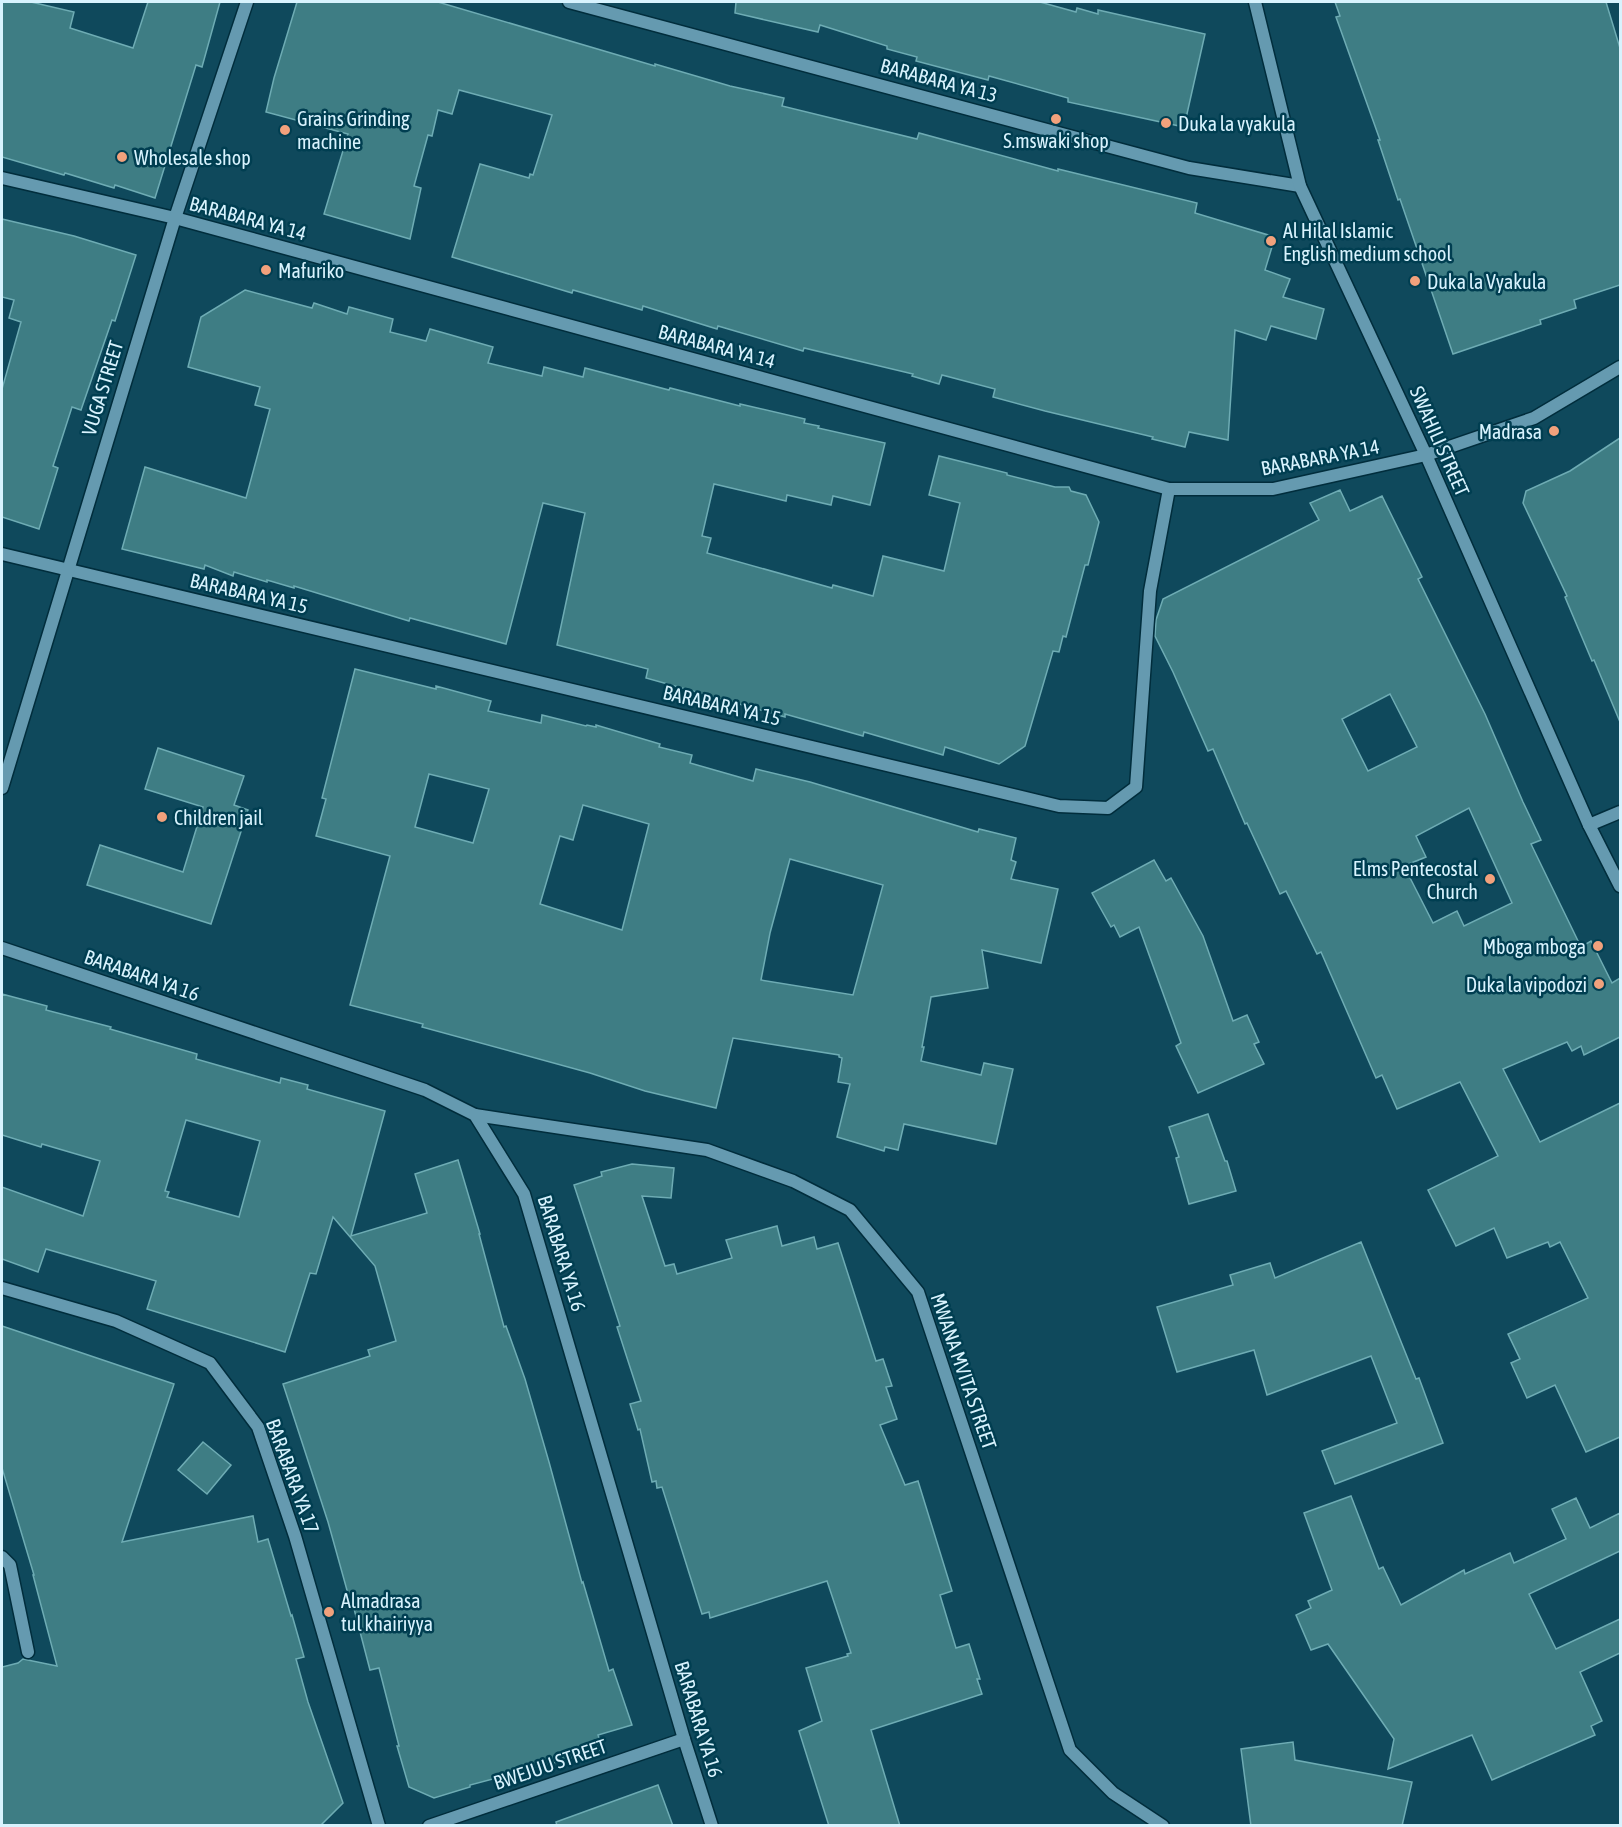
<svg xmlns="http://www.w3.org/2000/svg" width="1622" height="1827" font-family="'Asap Condensed',sans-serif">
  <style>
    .building { fill: #3e7d84; stroke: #6eacb4; stroke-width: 1.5; fill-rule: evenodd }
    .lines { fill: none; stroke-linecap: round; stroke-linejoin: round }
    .minor-casing { stroke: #012d3c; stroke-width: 15 }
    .minor { stroke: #659ab0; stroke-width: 12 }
    .poi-dot { fill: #f1a17c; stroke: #003e51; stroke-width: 2 }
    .labels { text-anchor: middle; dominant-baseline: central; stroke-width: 5; stroke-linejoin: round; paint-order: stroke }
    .street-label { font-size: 20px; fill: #d8f3fe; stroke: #003e51 }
    .poi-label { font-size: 20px; fill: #d8f3fe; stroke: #003e51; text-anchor: start }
  </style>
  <rect width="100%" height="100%" fill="#0f495c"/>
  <g class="building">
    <polygon points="2,2 31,2 74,12 70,28 133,48 148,2 220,2 202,67 196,65 155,198 115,185 114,188 65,173 64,175 2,157"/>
    <polygon points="297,2 438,2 655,66 655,64 730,86 784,98 782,106 917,139 919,133 1058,171 1058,169 1197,203 1195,213 1275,237 1265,270 1290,279 1283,297 1324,309 1316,339 1271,326 1266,340 1235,330 1228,440 1189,432 1185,447 1152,439 1153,437 1045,411 993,397 995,389 942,375 939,384 912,376 913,374 804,348 803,351 718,326 717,329 643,306 642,310 573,290 572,293 452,257 480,164 529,178 530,174 533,175 552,115 459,90 452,114 438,110 432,136 428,135 414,186 421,188 410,239 324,214 348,134 266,112 274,78"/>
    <polygon points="736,2 1040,2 1076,12 1077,8 1098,14 1098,10 1205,34 1184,127 1068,102 1068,98 989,76 988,80 916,61 917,57 887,49 887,46 820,25 818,32 735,13"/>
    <polygon points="1335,2 1606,2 1620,48 1620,285 1574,300 1576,308 1540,320 1541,324 1453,354 1400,199 1398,200 1378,140 1380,140 1336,17 1340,16"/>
    <polygon points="2,219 74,236 136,255 115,321 112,320 81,410 72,407 53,466 58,468 39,529 2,517 2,389 21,322 9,318 14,300 2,297"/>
    <polygon points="245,290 312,308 314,303 347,314 349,307 393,319 390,332 426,341 430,329 493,347 488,363 542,376 544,367 583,377 585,368 669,390 670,388 740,406 740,404 805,419 804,423 819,426 818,428 885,443 870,505 833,496 831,505 787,495 786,501 714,484 702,536 711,538 707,553 832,588 833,585 873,596 883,556 944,571 960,503 929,495 939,456 1007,473 1007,475 1055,487 1069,487 1071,491 1086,495 1099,522 1088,565 1085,565 1066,637 1063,636 1059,652 1053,651 1025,746 999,764 945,747 943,755 864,732 863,736 785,714 785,717 707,695 646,678 648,669 557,645 585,513 543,503 506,644 410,618 409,621 294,586 294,588 267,580 267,582 234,572 233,576 205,565 204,569 122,549 145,467 246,498 270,409 255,405 260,387 188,367 201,317"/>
    <polygon points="1620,438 1620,722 1594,660 1592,661 1565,597 1567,596 1523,503 1526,491 1570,471"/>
    <path d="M 1340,490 L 1350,511 L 1382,496 L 1422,577 L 1418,579 L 1485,714 L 1523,802 L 1541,840 L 1531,844 L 1581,947 L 1591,941 L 1612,983 L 1620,978 L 1620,1037 L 1584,1055 L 1581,1046 L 1572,1051 L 1567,1042 L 1503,1069 L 1540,1142 L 1620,1103 L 1620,1437 L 1586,1452 L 1555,1385 L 1527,1398 L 1511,1363 L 1520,1359 L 1508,1334 L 1588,1298 L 1560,1242 L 1550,1247 L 1548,1242 L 1507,1258 L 1494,1228 L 1456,1246 L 1428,1190 L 1498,1156 L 1460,1082 L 1397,1109 L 1382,1075 L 1376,1078 L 1321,952 L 1317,954 L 1286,891 L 1280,894 L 1247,823 L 1245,824 L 1213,749 L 1208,751 L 1173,672 L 1155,636 L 1156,620 L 1163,599 L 1319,520 L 1310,503 ZM 1390,694 L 1417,747 L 1368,771 L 1342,719 ZM 1469,808 L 1512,903 L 1464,926 L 1457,911 L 1433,923 L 1404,866 L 1426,857 L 1416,836 Z"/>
    <path d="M 355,669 L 436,689 L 436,686 L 491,701 L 488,711 L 541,723 L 542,715 L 586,726 L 587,725 L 596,727 L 596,725 L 660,744 L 659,747 L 692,755 L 690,763 L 753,781 L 756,769 L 810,782 L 978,832 L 979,829 L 1016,838 L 1011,860 L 1016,862 L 1011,879 L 1058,889 L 1041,963 L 982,950 L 988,988 L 931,997 L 922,1047 L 924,1047 L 921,1061 L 981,1075 L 984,1063 L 1013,1069 L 996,1144 L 904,1124 L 898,1150 L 885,1147 L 884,1151 L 837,1137 L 850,1084 L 838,1082 L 842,1058 L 839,1057 L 839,1055 L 733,1038 L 716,1108 L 645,1091 L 590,1073 L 422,1027 L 423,1024 L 350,1005 L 390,856 L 316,836 L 326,799 L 322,798 ZM 429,774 L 489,789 L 473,843 L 415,827 ZM 583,805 L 649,824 L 622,930 L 540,904 L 560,836 L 573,840 ZM 790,859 L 883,885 L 853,995 L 761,980 L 770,933 Z"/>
    <polygon points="158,748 244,776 234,805 248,810 211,924 87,885 100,845 183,872 203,807 145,789"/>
    <polygon points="1154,860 1166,881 1171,878 1203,936 1233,1021 1247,1015 1259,1042 1254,1044 1264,1064 1198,1093 1176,1046 1181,1043 1139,927 1120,937 1114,925 1111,927 1092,893"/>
    <path d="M 2,994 L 47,1006 L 46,1010 L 111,1027 L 110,1029 L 197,1054 L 196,1059 L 280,1083 L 281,1078 L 308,1085 L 307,1089 L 385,1111 L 351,1236 L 427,1213 L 415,1174 L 458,1160 L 480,1234 L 479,1234 L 504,1327 L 506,1326 L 525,1379 L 549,1462 L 582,1583 L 583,1582 L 609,1671 L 613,1669 L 632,1725 L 598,1735 L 603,1750 L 577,1759 L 576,1757 L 470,1785 L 470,1787 L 434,1798 L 409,1787 L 397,1746 L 399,1746 L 379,1668 L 370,1670 L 352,1601 L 350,1601 L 328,1522 L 283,1384 L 370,1356 L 368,1350 L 396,1341 L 375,1266 L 333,1217 L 316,1274 L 310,1273 L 285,1352 L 147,1309 L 156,1281 L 46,1249 L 38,1272 L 2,1259 L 2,1187 L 83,1216 L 100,1161 L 42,1144 L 41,1147 L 2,1135 ZM 186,1120 L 260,1141 L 239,1217 L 167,1197 L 169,1192 L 165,1191 Z"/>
    <polygon points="1208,1114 1225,1161 1227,1161 1236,1191 1189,1204 1176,1158 1179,1157 1169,1127"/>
    <polygon points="632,1164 674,1168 671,1198 642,1196 665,1266 674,1264 677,1274 732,1258 726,1240 777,1226 782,1246 814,1237 817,1249 838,1243 876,1361 883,1359 892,1386 886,1387 897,1419 880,1425 905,1485 918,1481 952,1591 940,1595 956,1648 969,1644 980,1679 977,1679 982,1694 871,1730 900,1826 829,1826 799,1731 822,1721 806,1668 848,1656 847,1654 851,1653 827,1581 710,1618 709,1612 702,1614 662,1487 657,1488 656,1481 652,1482 640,1429 638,1430 630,1404 641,1401 617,1327 620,1326 574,1185 602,1176 601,1172"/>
    <polygon points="1361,1242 1416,1379 1419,1378 1443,1443 1335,1484 1322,1451 1397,1423 1371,1356 1267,1395 1254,1350 1177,1372 1157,1307 1233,1285 1230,1275 1270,1263 1275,1278"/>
    <polygon points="2,1326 174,1384 122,1542 253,1516 258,1542 268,1539 291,1616 292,1615 304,1657 296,1659 308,1702 343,1803 320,1826 2,1826 2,1667 18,1663 23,1659 57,1666 33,1575 34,1575 2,1468"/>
    <polygon points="203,1442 231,1465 207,1494 178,1470"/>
    <polygon points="1351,1496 1379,1569 1383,1567 1401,1605 1464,1570 1465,1574 1510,1553 1514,1563 1566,1539 1552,1509 1576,1498 1590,1528 1620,1513 1620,1551 1529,1594 1556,1649 1620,1619 1620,1653 1580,1672 1602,1721 1591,1726 1595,1735 1492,1780 1472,1735 1388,1769 1394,1739 1328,1644 1311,1650 1296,1615 1311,1608 1308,1601 1332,1590 1304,1513"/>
    <polygon points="1293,1742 1295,1760 1412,1782 1402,1826 1251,1826 1241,1749"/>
    <polygon points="658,1785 673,1826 557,1826 556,1822"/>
  </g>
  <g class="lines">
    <defs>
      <g id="minor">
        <polyline points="569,2 1189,168 1300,186"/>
        <polyline points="1255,2 1300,186 1426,455 1589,825 1620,886"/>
        <polyline points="2,178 175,218 1169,489 1273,489 1426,455 1534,418 1620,367"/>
        <polyline points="2,554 1059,806 1108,808 1136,787 1150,591 1169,489"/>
        <polyline points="2,788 175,218 247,2"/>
        <polyline points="1589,825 1620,812"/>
        <polyline points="2,948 425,1090 475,1115 524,1194 684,1739 712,1826"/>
        <polyline points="475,1115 707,1150 793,1181 850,1210 918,1292 1070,1750 1113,1793 1163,1826"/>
        <polyline points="2,1288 116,1321 210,1363 258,1427 295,1536 379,1826"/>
        <polyline points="2,1557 10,1565 28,1652"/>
        <polyline points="429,1826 684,1739"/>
      </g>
    </defs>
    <use href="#minor" class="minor-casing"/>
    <use href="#minor" class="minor"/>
  </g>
  <g class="poi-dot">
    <circle cx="1056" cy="119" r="6"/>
    <circle cx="1166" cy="123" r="6"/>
    <circle cx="285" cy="130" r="6"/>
    <circle cx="122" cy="157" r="6"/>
    <circle cx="1271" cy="241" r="6"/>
    <circle cx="266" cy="270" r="6"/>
    <circle cx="1415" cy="281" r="6"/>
    <circle cx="1554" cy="431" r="6"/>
    <circle cx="162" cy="817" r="6"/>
    <circle cx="1490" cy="879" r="6"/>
    <circle cx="1598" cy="946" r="6"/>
    <circle cx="1599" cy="984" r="6"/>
    <circle cx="329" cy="1612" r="6"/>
  </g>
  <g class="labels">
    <g class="street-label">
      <text transform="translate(939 80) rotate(15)">BARABARA YA 13</text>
      <text transform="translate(248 218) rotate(15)">BARABARA YA 14</text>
      <text transform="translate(717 346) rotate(15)">BARABARA YA 14</text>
      <text transform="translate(102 388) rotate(-73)">VUGA STREET</text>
      <text transform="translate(1440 441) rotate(66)">SWAHILI STREET</text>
      <text transform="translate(1320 457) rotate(-11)">BARABARA YA 14</text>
      <text transform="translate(249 593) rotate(13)">BARABARA YA 15</text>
      <text transform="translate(722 705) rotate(13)">BARABARA YA 15</text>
      <text transform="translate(142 975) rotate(19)">BARABARA YA 16</text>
      <text transform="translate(562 1253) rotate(73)">BARABARA YA 16</text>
      <text transform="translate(964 1371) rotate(71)">MWANA MVITA STREET</text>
      <text transform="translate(293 1476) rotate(70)">BARABARA YA 17</text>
      <text transform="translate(699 1719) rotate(73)">BARABARA YA 16</text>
      <text transform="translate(550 1764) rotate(-19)">BWEJUU STREET</text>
    </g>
    <g class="poi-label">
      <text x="297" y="118">Grains Grinding<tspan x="297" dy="23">machine</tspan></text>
      <text x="1178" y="123">Duka la vyakula</text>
      <text x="1056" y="140" text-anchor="middle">S.mswaki shop</text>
      <text x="134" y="157">Wholesale shop</text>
      <text x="1283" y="230">Al Hilal Islamic<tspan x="1283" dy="23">English medium school</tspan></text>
      <text x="278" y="270">Mafuriko</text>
      <text x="1427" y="281">Duka la Vyakula</text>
      <text x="1542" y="431" text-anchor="end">Madrasa</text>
      <text x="174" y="817">Children jail</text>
      <text x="1478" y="868" text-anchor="end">Elms Pentecostal<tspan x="1478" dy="23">Church</tspan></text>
      <text x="1586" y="946" text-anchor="end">Mboga mboga</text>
      <text x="1587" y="984" text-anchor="end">Duka la vipodozi</text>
      <text x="341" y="1600">Almadrasa<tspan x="341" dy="23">tul khairiyya</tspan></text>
    </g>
  </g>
  <rect width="1622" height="1827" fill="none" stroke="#d8f3fe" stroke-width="6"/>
</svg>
